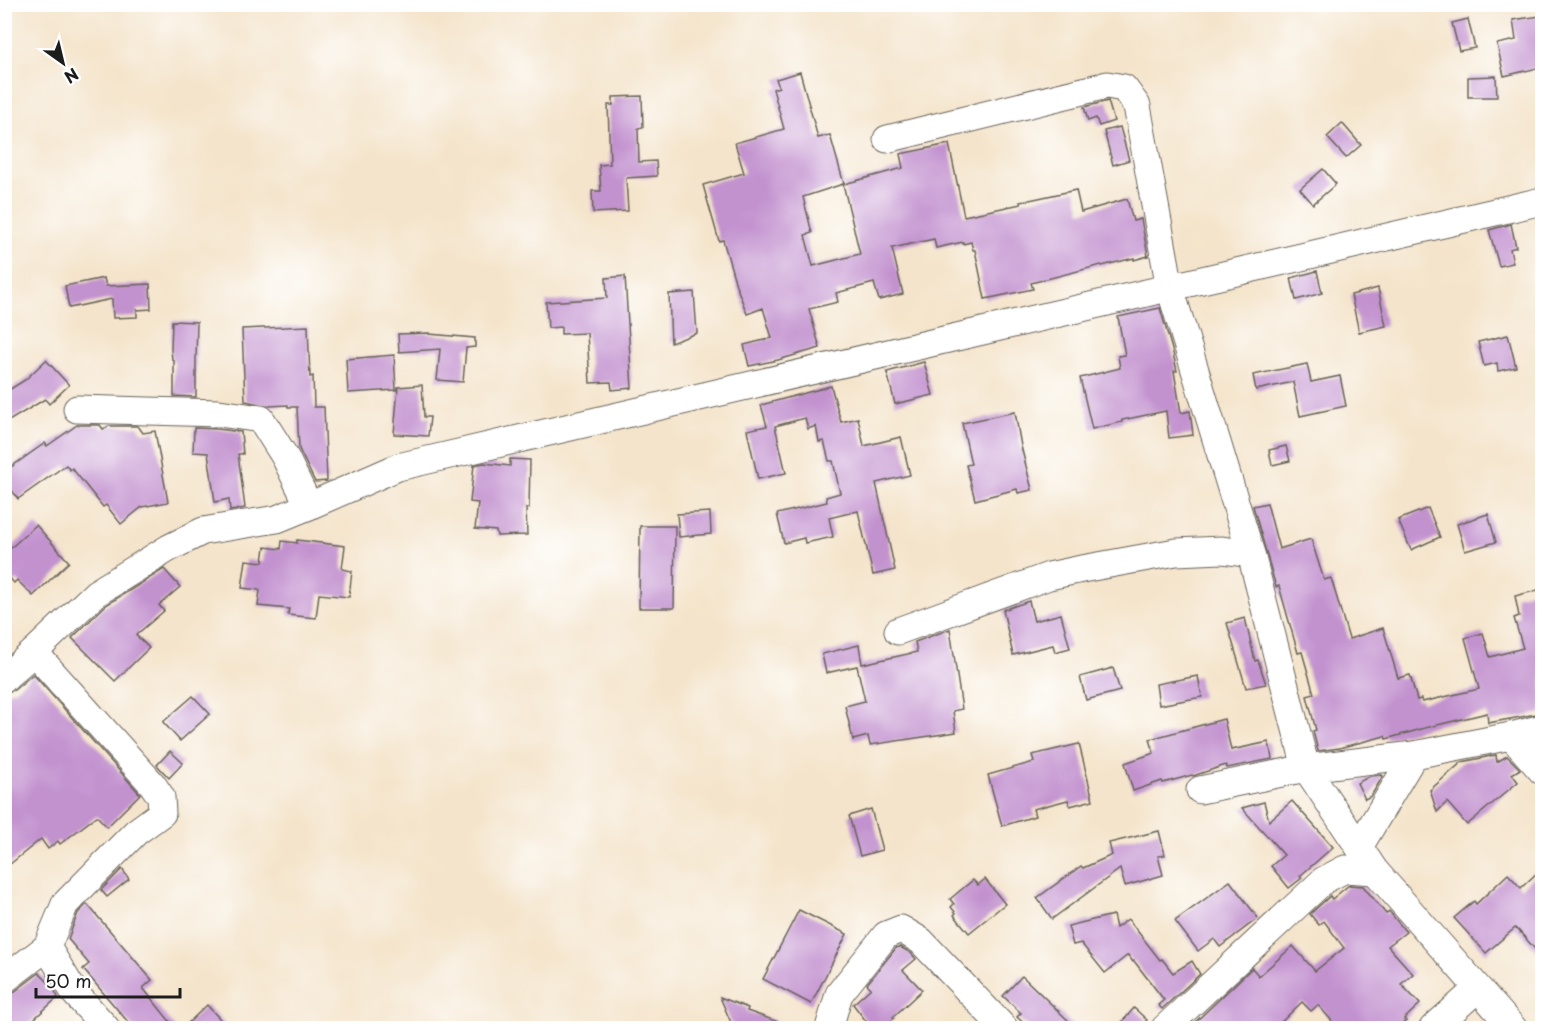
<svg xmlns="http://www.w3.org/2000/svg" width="1547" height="1033" font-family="'Playpen Sans',sans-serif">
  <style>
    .building { fill: #c292cf; fill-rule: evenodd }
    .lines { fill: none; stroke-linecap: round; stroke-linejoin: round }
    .minor-casing { stroke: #686259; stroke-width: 29 }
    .minor { stroke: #fff; stroke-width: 27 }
  </style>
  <rect width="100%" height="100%" fill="#fff"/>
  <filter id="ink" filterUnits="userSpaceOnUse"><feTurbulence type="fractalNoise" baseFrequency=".0167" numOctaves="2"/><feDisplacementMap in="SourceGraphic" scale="12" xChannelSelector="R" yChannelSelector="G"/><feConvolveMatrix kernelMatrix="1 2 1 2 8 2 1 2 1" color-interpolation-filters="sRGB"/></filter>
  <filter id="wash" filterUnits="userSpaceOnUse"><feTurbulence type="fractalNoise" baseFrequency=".008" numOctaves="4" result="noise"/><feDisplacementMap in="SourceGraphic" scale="24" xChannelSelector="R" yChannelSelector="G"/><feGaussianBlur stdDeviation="1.35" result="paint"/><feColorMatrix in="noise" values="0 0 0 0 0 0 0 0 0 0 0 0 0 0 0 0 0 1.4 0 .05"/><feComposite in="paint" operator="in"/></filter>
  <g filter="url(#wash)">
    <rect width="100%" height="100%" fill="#f4e4cb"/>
    <g id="blocks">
      <g class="building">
        <polygon points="1540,16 1542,33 1542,67 1504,76 1497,44 1516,40 1513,20"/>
        <polygon points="1468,19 1475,48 1459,51 1452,23"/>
        <path d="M 800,72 L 818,138 L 830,135 L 844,184 L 903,168 L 900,154 L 949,144 L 964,216 L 1021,204 L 1020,202 L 1076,190 L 1081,212 L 1127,199 L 1133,221 L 1141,219 L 1148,256 L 1134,260 L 1134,258 L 1102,266 L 1101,265 L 1031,283 L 1033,289 L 985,299 L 975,250 L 973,250 L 971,242 L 963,244 L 963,242 L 936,248 L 934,239 L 892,248 L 903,294 L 879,300 L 874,283 L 836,293 L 838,302 L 809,309 L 820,348 L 778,360 L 749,366 L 744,345 L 772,338 L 763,308 L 747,314 L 736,285 L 723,240 L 719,241 L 703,185 L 744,173 L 735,143 L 784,129 L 773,89 L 779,87 L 776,79 ZM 843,184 L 860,254 L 813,266 L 805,235 L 812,233 L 803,197 Z"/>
        <polygon points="1496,76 1497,97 1468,97 1468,77"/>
        <polygon points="642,96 643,127 638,128 639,162 656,161 657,176 626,178 628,211 593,213 592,191 601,191 599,165 610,164 608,105 613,105 613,97"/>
        <polygon points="1108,101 1114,121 1099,126 1096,118 1088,121 1084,107"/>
        <polygon points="1342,123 1361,145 1346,158 1327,137"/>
        <polygon points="1120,127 1129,160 1113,165 1104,131"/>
        <polygon points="1323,169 1336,184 1313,204 1300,189"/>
        <polygon points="1511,224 1516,247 1510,249 1513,263 1499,266 1489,230"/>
        <polygon points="1317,271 1322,293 1296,300 1291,278"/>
        <polygon points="625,276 632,388 612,390 611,382 590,383 587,333 561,334 561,327 548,328 546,302 607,298 606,278"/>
        <polygon points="104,278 106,286 150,284 151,309 137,310 137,317 113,318 112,299 69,308 65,286"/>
        <polygon points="1378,288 1386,326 1359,332 1351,295"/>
        <polygon points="694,292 697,333 671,343 669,294"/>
        <polygon points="1160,308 1173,353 1177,371 1174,371 1181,413 1190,411 1193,435 1169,438 1166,411 1122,420 1122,422 1092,429 1080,378 1120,368 1118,356 1125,355 1118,317"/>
        <polygon points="172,321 197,322 196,360 196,397 174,396 174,360 172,360 171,349"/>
        <polygon points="308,326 310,377 313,376 314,407 324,407 327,481 315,482 299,449 297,407 288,407 288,405 269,406 245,401 242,329"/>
        <polygon points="429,333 429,334 475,338 475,347 466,348 463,382 437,380 440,349 399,352 398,334"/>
        <polygon points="1508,335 1516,367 1498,371 1497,363 1484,366 1478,342"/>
        <polygon points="394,355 396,390 348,393 346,359"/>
        <polygon points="46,360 69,385 49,404 45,399 4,424 4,393 25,380"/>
        <polygon points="924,362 933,395 895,404 887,372"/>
        <polygon points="1307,364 1311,382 1340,376 1346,406 1300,416 1293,382 1256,390 1253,375"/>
        <polygon points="422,385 424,417 430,417 428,436 394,434 398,387"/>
        <polygon points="831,386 841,422 858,418 864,446 901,437 910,475 876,483 895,570 873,575 858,511 829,518 833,537 805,543 804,538 784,543 777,514 827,502 826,497 840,493 833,461 829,461 824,441 819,442 816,426 808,429 805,418 775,426 786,473 758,479 747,430 767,426 761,405"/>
        <polygon points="1015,412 1021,446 1032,490 1018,493 1017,489 975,500 966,465 971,464 962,423"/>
        <polygon points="77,425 100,425 103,429 109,426 138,426 143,433 155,431 168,502 142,507 121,524 106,505 103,507 72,468 70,470 66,465 18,499 4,479 4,472 45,443 47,446"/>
        <polygon points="194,428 218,429 241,432 243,454 238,454 245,508 230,511 229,499 215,502 208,453 193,452"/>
        <polygon points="1286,446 1290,461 1272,465 1269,450"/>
        <polygon points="510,459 530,460 529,508 526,508 527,535 497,536 496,531 475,529 478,503 470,502 474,465 484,463 510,466"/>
        <polygon points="1267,503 1279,549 1311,539 1324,580 1331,578 1349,639 1383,628 1398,678 1410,675 1417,700 1421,699 1422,702 1479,689 1465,638 1483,633 1490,657 1523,648 1514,618 1519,616 1515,596 1542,589 1542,713 1488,723 1487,713 1425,728 1386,739 1385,736 1339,748 1318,751 1313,731 1316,730 1307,696 1314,694 1302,652 1298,653 1279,586 1276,587 1253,506"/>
        <polygon points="1428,508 1440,537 1411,550 1398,520"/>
        <polygon points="710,512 711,534 679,537 677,514"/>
        <polygon points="1488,514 1496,542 1465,551 1457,524"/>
        <polygon points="36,525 69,562 33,596 17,580 14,583 4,572 4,554"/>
        <polygon points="640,526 675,526 674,608 639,608"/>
        <polygon points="297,540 345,546 342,569 352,571 349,597 319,594 316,618 288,615 289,609 258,606 260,590 242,588 246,560 263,562 265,547 281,549 282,541 297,543"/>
        <polygon points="164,569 180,587 159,605 164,611 136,635 149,648 115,681 72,638 106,605"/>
        <polygon points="1029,601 1034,621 1061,614 1070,648 1055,652 1053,645 1013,655 1003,610"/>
        <polygon points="1245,618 1255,661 1258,660 1266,684 1246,688 1227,623"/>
        <polygon points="950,629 962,709 953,711 956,732 870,745 868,736 853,740 845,706 865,701 857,666 826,673 822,654 859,645 862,664 917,652 915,642"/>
        <polygon points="1113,668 1120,691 1086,700 1080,677"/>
        <polygon points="33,674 140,794 107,827 97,816 60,844 58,841 48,849 41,839 4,869 4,693 14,690"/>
        <polygon points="1198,676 1202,697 1159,705 1156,684"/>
        <polygon points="193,696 210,714 180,741 163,722"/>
        <polygon points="1224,719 1231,750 1269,742 1272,759 1227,768 1226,765 1193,776 1192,775 1163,783 1162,781 1133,791 1125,763 1154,753 1150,739"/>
        <polygon points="1079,744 1093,800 1070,806 1068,800 1033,809 1035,816 1002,826 988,775 1034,762 1032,755"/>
        <polygon points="170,751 183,763 169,778 157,765"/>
        <polygon points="1496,755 1497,762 1507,756 1520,769 1512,774 1518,782 1467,825 1447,802 1437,812 1430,790 1462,762"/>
        <polygon points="1382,775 1383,776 1371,796 1365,799 1357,783 1370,776"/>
        <polygon points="1292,801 1333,847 1300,876 1302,878 1289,888 1271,866 1284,855 1242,808 1264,802 1269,821"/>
        <polygon points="871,809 882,850 860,856 849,816"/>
        <polygon points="1159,831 1165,855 1158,856 1163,875 1125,886 1120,869 1052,919 1037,898 1081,866 1083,868 1112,855 1109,843"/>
        <polygon points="1542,868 1542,957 1519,931 1519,932 1515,928 1486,953 1454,918 1474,901 1476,904 1508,874 1521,888"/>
        <polygon points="122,869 129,879 107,897 101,890"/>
        <polygon points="985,879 1005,904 969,933 954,915 956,913 951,907 954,904 950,899 973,880 978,885"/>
        <polygon points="1230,881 1258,918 1220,947 1214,939 1198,951 1175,921"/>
        <polygon points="1349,885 1363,886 1386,914 1389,911 1406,932 1388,946 1413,974 1401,984 1420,1004 1404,1019 1406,1021 1398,1029 1339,1029 1318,1005 1311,1011 1302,1002 1274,1029 1237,1029 1230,1020 1220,1029 1188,1029 1252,968 1259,976 1293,946 1315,971 1344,948 1324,921 1319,925 1310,914 1330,896 1332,899"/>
        <polygon points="87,904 152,980 143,988 176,1029 134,1029 83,969 89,964 68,939 78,913"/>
        <polygon points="799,910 847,934 811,1004 763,979"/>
        <polygon points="1113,915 1116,928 1128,919 1160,960 1162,959 1173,973 1192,961 1200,974 1162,1009 1158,1005 1164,1000 1134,961 1133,962 1128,955 1105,973 1081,943 1073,945 1068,926"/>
        <polygon points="900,947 911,953 916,959 903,970 922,990 893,1017 894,1018 882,1029 872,1029 853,1004 871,988 867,984 896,948"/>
        <polygon points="39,973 52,986 58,997 23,1029 4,1029 4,995 14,992"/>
        <polygon points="1022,976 1077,1029 1030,1029 1017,1017 1021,1013 1003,996"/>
        <polygon points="720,997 748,1008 747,1011 790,1026 789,1029 742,1029 732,1025"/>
        <polygon points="207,1005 229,1029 182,1029"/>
        <polygon points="1134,1008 1147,1020 1139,1029 1116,1029"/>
      </g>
    </g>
  </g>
  <g filter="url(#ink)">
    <use href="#blocks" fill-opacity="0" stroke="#686259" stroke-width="1.5"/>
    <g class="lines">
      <defs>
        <g id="minor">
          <polyline points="887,139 1107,85 1124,88 1137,106 1170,288 1251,554 1306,768 1375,871 1513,1028"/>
          <polyline points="77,409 219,413 261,419 285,457 309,506"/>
          <polyline points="898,631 1049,576 1082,569 1176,552 1222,550 1251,554"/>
          <polyline points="4,678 34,652 96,593 169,548 203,531 277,519 309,506 398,467 1542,201"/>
          <polyline points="1511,736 1542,771"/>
          <polyline points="1200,790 1306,768 1414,755 1511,736 1542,728"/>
          <polyline points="1359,847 1414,755"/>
          <polyline points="47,947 74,992 106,1028"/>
          <polyline points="4,980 47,947 65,904 136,832 162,813 161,797 153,785 34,652"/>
          <polyline points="829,1028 839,994 886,935 901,929 921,941 1004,1028"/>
          <polyline points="1165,1028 1324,880 1345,869 1375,871"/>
          <polyline points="1433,1028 1477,989"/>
        </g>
      </defs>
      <use href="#minor" class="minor-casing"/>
      <use href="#minor" class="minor"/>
    </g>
  </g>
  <rect width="1547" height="1033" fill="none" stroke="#fff" stroke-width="24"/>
  <g transform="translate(63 63) rotate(146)" stroke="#ffffff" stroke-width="4.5" paint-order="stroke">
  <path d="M0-4.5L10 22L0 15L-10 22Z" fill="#1c1c1c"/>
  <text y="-9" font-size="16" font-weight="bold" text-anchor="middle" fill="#1c1c1c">N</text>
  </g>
  <path d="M36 988v9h144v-9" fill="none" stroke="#1c1c1c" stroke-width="3"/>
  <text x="45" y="988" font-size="18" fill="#1c1c1c" stroke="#ffffff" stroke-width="4.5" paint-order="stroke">50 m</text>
</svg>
